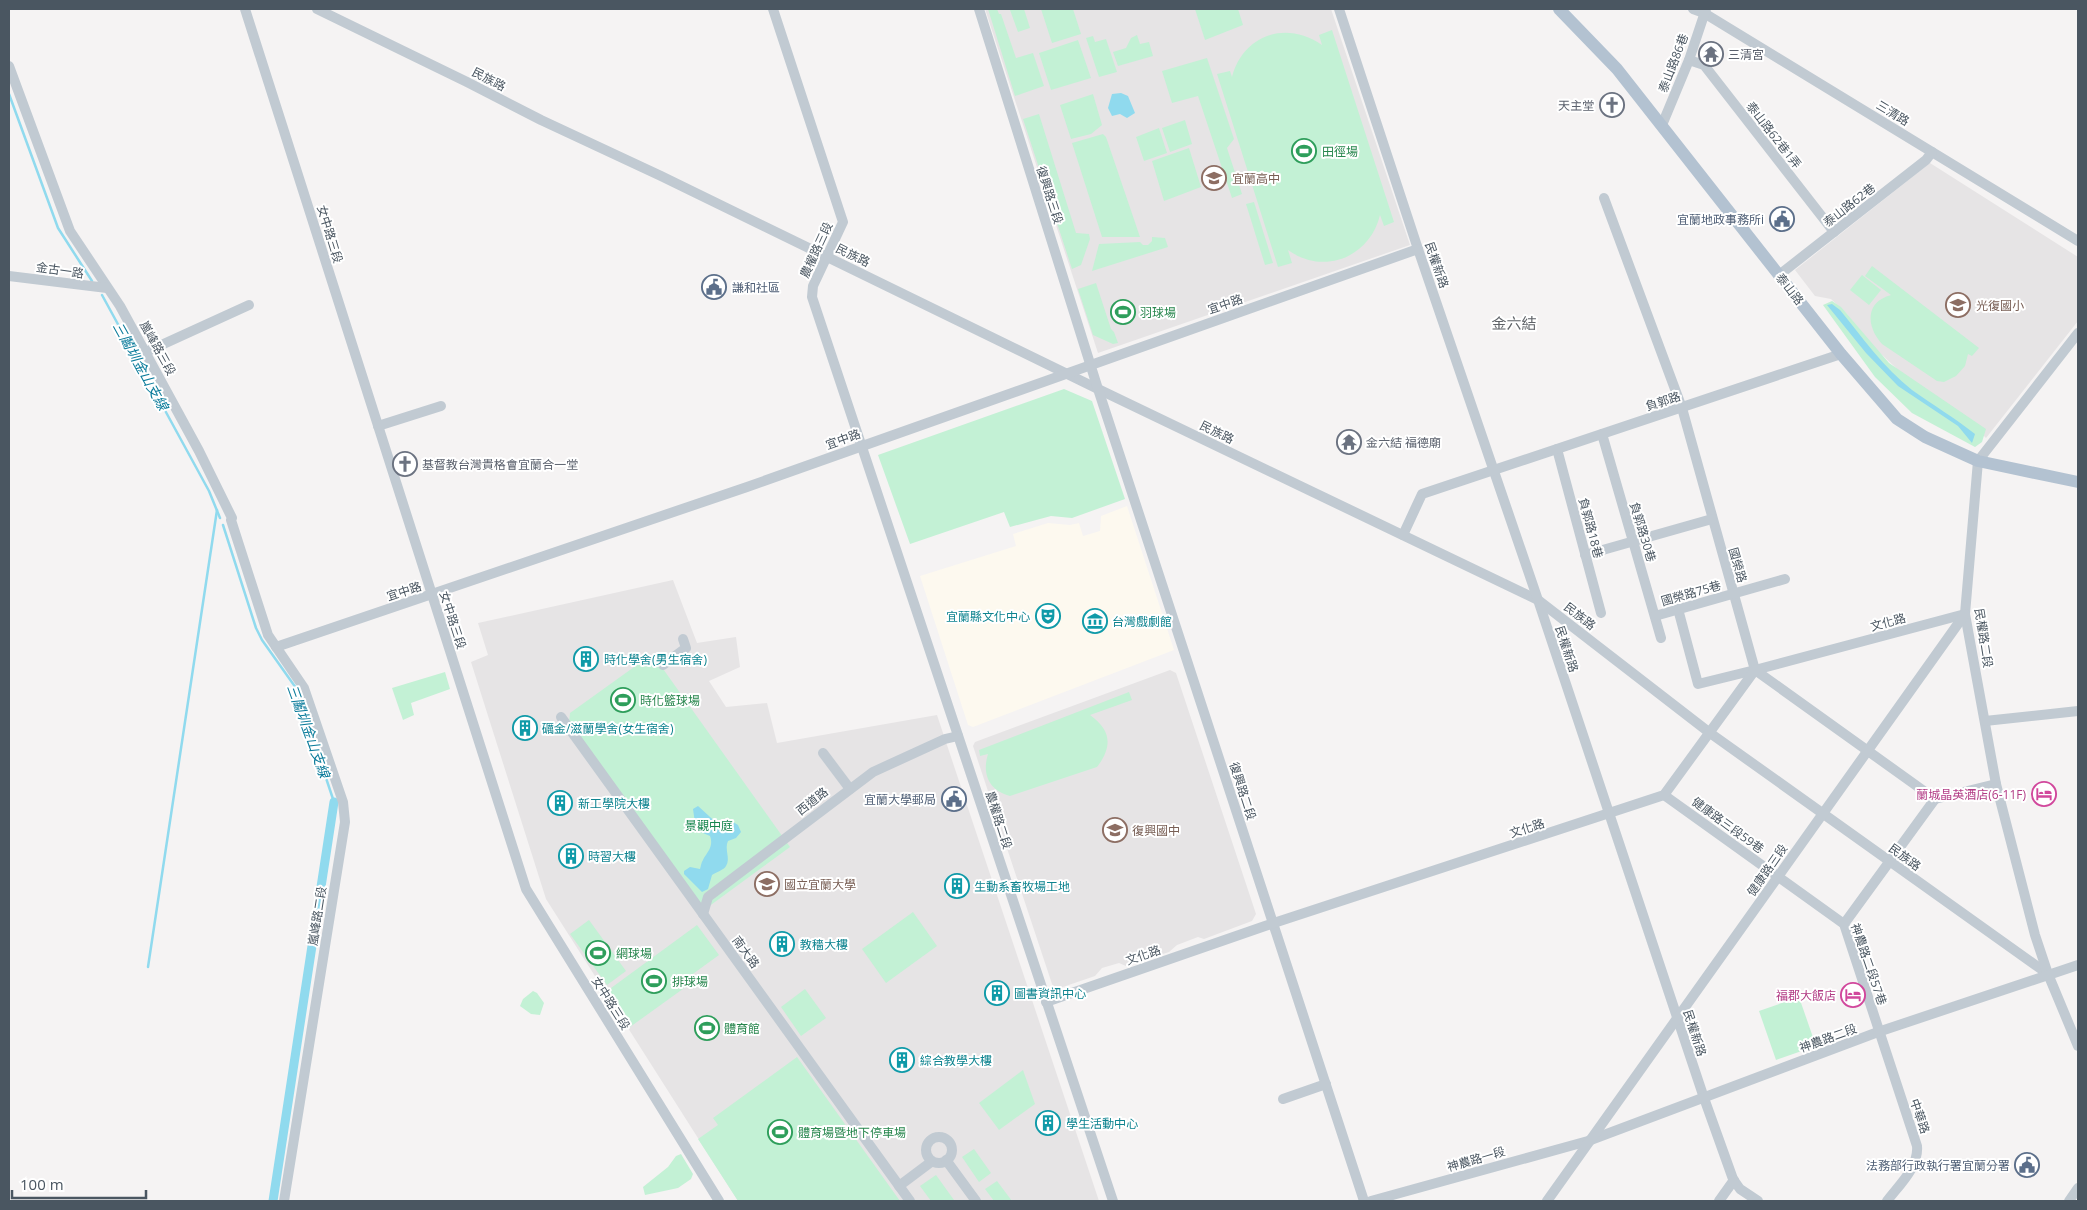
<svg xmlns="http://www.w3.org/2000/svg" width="2087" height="1210" font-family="'Open Sans','Noto Sans TC',sans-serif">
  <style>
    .commercial { fill: #fdf9ef }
    .education { fill: #e6e4e5 }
    .green { fill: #c3f1d5 }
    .water { fill: #90daee }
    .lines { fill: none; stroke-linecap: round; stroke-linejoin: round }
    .stream { stroke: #90daee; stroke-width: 2.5 }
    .canal { stroke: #90daee; stroke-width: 9 }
    .minor { stroke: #c1cad2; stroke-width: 10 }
    .major { stroke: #b3c2d1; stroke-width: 12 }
    .labels { text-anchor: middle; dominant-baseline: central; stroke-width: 4; stroke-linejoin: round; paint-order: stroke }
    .worship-label { font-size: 12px; fill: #5b616d; stroke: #fff; text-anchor: start }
    .street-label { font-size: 12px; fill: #4a5661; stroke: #fff }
    .leisure-label { font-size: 12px; fill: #27864d; stroke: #fff; text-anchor: start }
    .education-label { font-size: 12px; fill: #785e54; stroke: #fff; text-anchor: start }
    .service-label { font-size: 12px; fill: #4e5e75; stroke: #fff; text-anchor: end }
    .culture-label { font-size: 12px; fill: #0d838f; stroke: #fff; text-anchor: start }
    .hotel-label { font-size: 12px; fill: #b23c85; stroke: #fff; text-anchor: end }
    .park-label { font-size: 12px; fill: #17864f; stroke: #fff }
    .water-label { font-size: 14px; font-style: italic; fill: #0c7c9b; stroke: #fff }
    .quarter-label { font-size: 15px; fill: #5f6368; stroke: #fff }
  </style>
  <rect width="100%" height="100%" fill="#f5f3f3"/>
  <polygon class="commercial" points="1127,506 1174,650 973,727 968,725 920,576 1016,546 1013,534 1048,523 1070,525 1079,523 1083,536 1100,531 1101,516"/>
  <g class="education">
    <polygon points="985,9 1331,9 1410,245 1098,353"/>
    <polygon points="1930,163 2078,257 2078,321 1986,438 1963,415 1918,389 1876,349 1845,312 1831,299 1815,296 1795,270"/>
    <polygon points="673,580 697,643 736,637 740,667 709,681 726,707 767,703 777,743 937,715 1099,1201 738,1201 546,899 471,662 488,655 478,623"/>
    <polygon points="1170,670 1176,673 1256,914 1252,921 1204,939 1198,937 1177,945 1169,952 1126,966 1119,963 1102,968 1095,976 1057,989 1053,987 973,746 975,742"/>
  </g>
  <g class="green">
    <polygon points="988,9 997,9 999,14 1001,14 1016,58 1033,53 1044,86 1015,96"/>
    <polygon points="1014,9 1024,9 1030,28 1018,32 1010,10"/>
    <polygon points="1041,9 1073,9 1081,34 1052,43"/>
    <polygon points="1195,9 1238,9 1243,25 1205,40"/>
    <path d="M 1332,30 L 1394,222 L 1384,226 L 1380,215 C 1370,257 1324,276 1288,250 L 1292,263 L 1278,267 L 1217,74 L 1230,71 L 1232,77 C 1243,35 1286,20 1322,45 L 1319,35 Z"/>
    <polygon points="1137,35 1140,44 1149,42 1153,56 1118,66 1113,52 1126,48 1131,38"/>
    <polygon points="1093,36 1095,42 1106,39 1117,72 1099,77 1086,38"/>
    <polygon points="1078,40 1091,78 1051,90 1039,53"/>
    <polygon points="1207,58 1234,139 1227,148 1242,194 1232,198 1198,96 1172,103 1162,71"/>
    <polygon points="1093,94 1102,125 1091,134 1071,139 1060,105"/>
    <polygon points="1039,114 1076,233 1089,234 1090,239 1081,265 1072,269 1023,119"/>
    <polygon points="1185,120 1192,144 1170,152 1162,128"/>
    <polygon points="1159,128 1167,153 1144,161 1136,137"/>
    <polygon points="1103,134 1106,137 1140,237 1102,237 1072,143"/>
    <polygon points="1189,148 1201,187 1164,201 1152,161"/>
    <polygon points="1254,202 1273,263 1265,265 1246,204"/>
    <polygon points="1152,237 1165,238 1168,247 1092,271 1099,244 1140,242 1143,245 1148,245 1152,241"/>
    <path d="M 1872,266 L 1979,348 L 1972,356 L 1968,354 L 1965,366 L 1956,376 L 1944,382 L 1937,381 L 1882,344 C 1866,326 1865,302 1891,295 L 1865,276 Z"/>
    <polygon points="1862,275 1881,290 1869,305 1850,290"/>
    <polygon points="1096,283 1111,329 1114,332 1118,343 1113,344 1093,335 1078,289"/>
    <polygon points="1832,301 1841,307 1889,363 1986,429 1982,442 1975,447 1912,413 1875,377 1823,305"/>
    <polygon points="1064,389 1092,401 1125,499 1072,518 1051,516 1010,527 1004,512 910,544 878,455"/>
    <polygon points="648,657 656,659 790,847 704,910 569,723 570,713"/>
    <polygon points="445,672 450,689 411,703 414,715 403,720 392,688"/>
    <path d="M 1129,692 L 1132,700 L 1090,715 C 1111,730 1113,746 1097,767 L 1010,796 C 988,790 982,773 988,754 L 980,756 L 979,750 Z"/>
    <polygon points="913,912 937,946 886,983 862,949"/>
    <polygon points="589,920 626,971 607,985 570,934"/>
    <polygon points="697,925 719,955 690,976 687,986 630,1027 607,991"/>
    <polygon points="805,989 826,1018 801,1036 781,1007"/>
    <polygon points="533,991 537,993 544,1003 540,1015 531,1014 520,1006 523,999"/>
    <polygon points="1799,997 1816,1046 1776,1060 1759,1011"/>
    <polygon points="797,1057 900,1201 738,1201 698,1139 718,1125 713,1118"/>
    <polygon points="1023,1070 1035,1104 999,1130 979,1103"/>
    <polygon points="974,1149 991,1173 979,1182 962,1157"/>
    <polygon points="681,1154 693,1174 691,1179 678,1188 645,1195 643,1187 668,1167 676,1156"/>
    <polygon points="936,1175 954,1200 951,1201 931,1201 920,1186"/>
    <polygon points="997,1181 1012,1201 994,1201 985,1189"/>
  </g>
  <g class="water">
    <polygon points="1121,93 1128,96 1135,113 1127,118 1120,114 1112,116 1108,108 1112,94"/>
    <path d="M 1832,304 L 1840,310 C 1862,337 1884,368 1912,390 C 1933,405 1955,418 1975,434 L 1972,443 L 1958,426 L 1898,386 L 1866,353 L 1827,305 Z"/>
    <path d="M 698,806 L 721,827 L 733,822 L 738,825 L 741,832 L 736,838 L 728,841 C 724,849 731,859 726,866 C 724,870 716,872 712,875 L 708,889 L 702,892 L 684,874 L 684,871 L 690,867 L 700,869 C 701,866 701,863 703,860 C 707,852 714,847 710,836 L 696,830 L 693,809 Z"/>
  </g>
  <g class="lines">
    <g class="stream">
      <polyline points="9,94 58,228 92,281"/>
      <polyline points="102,295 209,491 220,518"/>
      <polyline points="223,525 256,628 262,640 296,688 334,802"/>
      <polyline points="148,967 217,510"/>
    </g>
    <polyline class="canal" points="273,1201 334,802"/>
    <g class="minor">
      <polyline points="245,9 526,889 719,1201"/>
      <polyline points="317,9 467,82 541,120 661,176 1098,389 1538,600 1710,733 2048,974"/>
      <polyline points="773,9 843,222 813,286 812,297 1113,1201"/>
      <polyline points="979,9 1098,389 1364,1201"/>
      <polyline points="1339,9 1418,249 1538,600 1704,1098 1733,1179 1740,1189 1758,1201"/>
      <polyline points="1693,9 1704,13 2078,241"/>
      <polyline points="1689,60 1704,65 1834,232"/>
      <polyline points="9,66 70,231 120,306 199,451 232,518 231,520 268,635 304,688 343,802 345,822 284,1201"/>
      <polyline points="1662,125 1689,60 1706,9"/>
      <polyline points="1604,198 1682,408 1755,670 1935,799 1996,784"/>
      <polyline points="1779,275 1926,160 1932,152"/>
      <polyline points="9,276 107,288"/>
      <polyline points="2078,333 1978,461 1965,614 1996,784 2035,935 2048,974 2078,1046"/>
      <polyline points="146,352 249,305"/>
      <polyline points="378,426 441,406"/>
      <polyline points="1602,434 1661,638"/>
      <polyline points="1557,449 1601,613"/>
      <polyline points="1403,535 1422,494 1841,354"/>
      <polyline points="1585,555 1712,519"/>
      <polyline points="1678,609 1698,684 1755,670"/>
      <polyline points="1655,616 1785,579"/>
      <polyline points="276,647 747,487 1418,249"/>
      <polyline points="663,665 686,648 683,639"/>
      <polyline points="561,717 910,1201"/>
      <polyline points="1985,721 2078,711"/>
      <polyline points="823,753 850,789"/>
      <path d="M 1664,795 L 1844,924 L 1917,1146 C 1919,1167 1899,1185 1887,1201"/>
      <polyline points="703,914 708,897 873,772 945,739 958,736"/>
      <polyline points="1844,924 1935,799"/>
      <polyline points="1046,1002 1265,926 1664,795 1755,670 1965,614"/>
      <polyline points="1283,1099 1326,1084"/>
      <circle cx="939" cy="1150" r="13"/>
      <polyline points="946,1160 976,1201"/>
      <polyline points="899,1186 931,1162"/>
      <polyline points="1371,1201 1588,1141 1878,1032 2078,965"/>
      <polyline points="1547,1201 1965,614"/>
      <polyline points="1719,1201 1734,1180"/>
      <polyline points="2069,1201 2078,1188"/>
    </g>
    <polyline class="major" points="1559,9 1617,69 1841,354 1897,419 1925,437 1978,461 2078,482"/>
  </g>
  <defs>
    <symbol id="temple-ring" viewBox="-11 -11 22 22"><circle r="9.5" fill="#fff" stroke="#6b7280" stroke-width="1.5"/><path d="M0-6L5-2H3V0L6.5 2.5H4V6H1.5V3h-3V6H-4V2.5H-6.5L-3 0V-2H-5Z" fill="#6b7280"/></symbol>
    <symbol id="church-ring" viewBox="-11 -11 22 22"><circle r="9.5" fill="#fff" stroke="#6b7280" stroke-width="1.5"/><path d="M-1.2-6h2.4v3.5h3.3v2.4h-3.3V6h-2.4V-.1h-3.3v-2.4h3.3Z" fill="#6b7280"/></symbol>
    <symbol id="stadium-ring" viewBox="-11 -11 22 22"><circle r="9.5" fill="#fff" stroke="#2e9e5b" stroke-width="1.5"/><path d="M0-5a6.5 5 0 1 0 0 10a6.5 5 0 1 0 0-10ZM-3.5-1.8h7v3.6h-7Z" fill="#2e9e5b"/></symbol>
    <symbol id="school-ring" viewBox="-11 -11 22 22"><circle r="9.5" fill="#fff" stroke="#8d6e63" stroke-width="1.5"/><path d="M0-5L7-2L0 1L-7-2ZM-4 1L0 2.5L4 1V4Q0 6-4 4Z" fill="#8d6e63"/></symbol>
    <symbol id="civic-ring" viewBox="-11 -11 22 22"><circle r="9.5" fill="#fff" stroke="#5c6f8a" stroke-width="1.5"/><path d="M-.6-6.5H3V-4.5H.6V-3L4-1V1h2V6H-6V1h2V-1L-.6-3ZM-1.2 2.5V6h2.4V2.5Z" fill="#5c6f8a"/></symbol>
    <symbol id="theatre-ring" viewBox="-11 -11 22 22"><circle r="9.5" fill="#fff" stroke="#0f9aa8" stroke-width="1.5"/><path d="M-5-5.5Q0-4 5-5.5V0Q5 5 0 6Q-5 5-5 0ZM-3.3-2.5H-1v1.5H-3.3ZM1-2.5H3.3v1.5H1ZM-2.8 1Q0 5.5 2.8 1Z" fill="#0f9aa8"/></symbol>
    <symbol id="museum-ring" viewBox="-11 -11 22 22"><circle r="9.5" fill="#fff" stroke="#0f9aa8" stroke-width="1.5"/><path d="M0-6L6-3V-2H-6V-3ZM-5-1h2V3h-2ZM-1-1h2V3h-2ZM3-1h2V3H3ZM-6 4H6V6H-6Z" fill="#0f9aa8"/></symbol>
    <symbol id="building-ring" viewBox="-11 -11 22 22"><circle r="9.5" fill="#fff" stroke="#0f9aa8" stroke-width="1.5"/><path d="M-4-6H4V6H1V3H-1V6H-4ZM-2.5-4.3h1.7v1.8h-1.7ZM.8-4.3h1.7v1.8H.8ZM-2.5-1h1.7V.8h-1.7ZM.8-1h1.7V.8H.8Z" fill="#0f9aa8"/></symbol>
    <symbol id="hotel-ring" viewBox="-11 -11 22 22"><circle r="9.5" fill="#fff" stroke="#d1479c" stroke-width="1.5"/><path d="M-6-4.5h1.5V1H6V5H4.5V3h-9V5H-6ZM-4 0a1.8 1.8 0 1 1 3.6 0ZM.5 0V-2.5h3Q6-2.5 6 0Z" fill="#d1479c"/></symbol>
    <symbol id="university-ring" viewBox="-11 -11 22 22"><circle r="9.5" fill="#fff" stroke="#8d6e63" stroke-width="1.5"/><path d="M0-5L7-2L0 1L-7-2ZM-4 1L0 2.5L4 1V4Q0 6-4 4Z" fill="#8d6e63"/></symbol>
  </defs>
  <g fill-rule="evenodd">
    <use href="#temple-ring" x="1697" y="40" width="28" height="28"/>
    <use href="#church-ring" x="1598" y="91" width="28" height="28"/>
    <use href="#stadium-ring" x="1290" y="137" width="28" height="28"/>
    <use href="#school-ring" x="1200" y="164" width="28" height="28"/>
    <use href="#civic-ring" x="1768" y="205" width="28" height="28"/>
    <use href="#civic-ring" x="700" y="273" width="28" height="28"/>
    <use href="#school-ring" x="1944" y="291" width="28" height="28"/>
    <use href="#stadium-ring" x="1109" y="298" width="28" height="28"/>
    <use href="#temple-ring" x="1335" y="428" width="28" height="28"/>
    <use href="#church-ring" x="391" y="450" width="28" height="28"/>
    <use href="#theatre-ring" x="1034" y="602" width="28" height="28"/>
    <use href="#museum-ring" x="1081" y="607" width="28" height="28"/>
    <use href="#building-ring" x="572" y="645" width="28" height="28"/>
    <use href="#stadium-ring" x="609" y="686" width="28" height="28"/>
    <use href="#building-ring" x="511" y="714" width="28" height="28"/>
    <use href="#hotel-ring" x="2030" y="780" width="28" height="28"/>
    <use href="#civic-ring" x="940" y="785" width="28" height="28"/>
    <use href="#building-ring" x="546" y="789" width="28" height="28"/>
    <use href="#school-ring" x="1101" y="816" width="28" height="28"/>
    <use href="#building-ring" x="557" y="842" width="28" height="28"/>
    <use href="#university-ring" x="753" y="870" width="28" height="28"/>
    <use href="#building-ring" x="943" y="872" width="28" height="28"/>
    <use href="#building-ring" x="768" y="930" width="28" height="28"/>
    <use href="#stadium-ring" x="584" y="939" width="28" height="28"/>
    <use href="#stadium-ring" x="640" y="967" width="28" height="28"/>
    <use href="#building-ring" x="983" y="979" width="28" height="28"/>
    <use href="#hotel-ring" x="1839" y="981" width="28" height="28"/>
    <use href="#stadium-ring" x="693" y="1014" width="28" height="28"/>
    <use href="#building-ring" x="888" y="1046" width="28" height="28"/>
    <use href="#building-ring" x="1034" y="1109" width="28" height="28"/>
    <use href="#stadium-ring" x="766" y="1118" width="28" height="28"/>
    <use href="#civic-ring" x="2013" y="1151" width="28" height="28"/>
  </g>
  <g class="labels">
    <g class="worship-label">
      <text x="1728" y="54">三清宮</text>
      <text x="1594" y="105" text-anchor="end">天主堂</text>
      <text x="1366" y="442">金六結 福德廟</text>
      <text x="422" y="464">基督教台灣貴格會宜蘭合一堂</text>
    </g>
    <g class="street-label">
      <text transform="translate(1673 63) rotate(-69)">泰山路86巷</text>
      <text transform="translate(489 79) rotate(27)">民族路</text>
      <text transform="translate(1893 113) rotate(31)">三清路</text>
      <text transform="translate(1774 135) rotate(52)">泰山路62巷1弄</text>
      <text transform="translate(1050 195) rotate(72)">復興路三段</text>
      <text transform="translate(1849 205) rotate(-38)">泰山路62巷</text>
      <text transform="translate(330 234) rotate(73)">女中路三段</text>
      <text transform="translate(816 250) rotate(-65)">農權路三段</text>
      <text transform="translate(853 255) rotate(26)">民族路</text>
      <text transform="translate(1437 265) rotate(71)">民權新路</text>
      <text transform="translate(60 270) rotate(8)">金古一路</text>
      <text transform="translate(1790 289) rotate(52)">泰山路</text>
      <text transform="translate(1225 304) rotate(-19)">宜中路</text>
      <text transform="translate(158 348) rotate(61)">嵐峰路三段</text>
      <text transform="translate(1663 401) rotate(-18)">負郭路</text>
      <text transform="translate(1217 432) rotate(26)">民族路</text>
      <text transform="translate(843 439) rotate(-20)">宜中路</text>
      <text transform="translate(1591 528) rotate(75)">負郭路18巷</text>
      <text transform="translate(1643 532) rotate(73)">負郭路30巷</text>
      <text transform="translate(1738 565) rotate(74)">國榮路</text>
      <text transform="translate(404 591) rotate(-18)">宜中路</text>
      <text transform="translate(1691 593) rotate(-16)">國榮路75巷</text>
      <text transform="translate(1580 616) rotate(38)">民族路</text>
      <text transform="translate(453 620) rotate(72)">女中路三段</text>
      <text transform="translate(1888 622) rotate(-15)">文化路</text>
      <text transform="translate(1984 638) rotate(81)">民權路二段</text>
      <text transform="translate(1567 649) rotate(72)">民權新路</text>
      <text transform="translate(1243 791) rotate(72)">復興路二段</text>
      <text transform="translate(812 801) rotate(-38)">西道路</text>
      <text transform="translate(999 820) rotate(72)">農權路二段</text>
      <text transform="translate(1728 825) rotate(36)">健康路三段59巷</text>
      <text transform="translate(1527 828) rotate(-18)">文化路</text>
      <text transform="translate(1905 857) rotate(36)">民族路</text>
      <text transform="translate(1767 870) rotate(-55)">健康路三段</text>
      <text transform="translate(317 916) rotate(-81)">嵐峰路二段</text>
      <text transform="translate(746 952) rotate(54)">南大路</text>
      <text transform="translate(1143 955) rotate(-19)">文化路</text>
      <text transform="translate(1869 964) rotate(71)">神農路二段57巷</text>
      <text transform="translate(611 1003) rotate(58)">女中路三段</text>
      <text transform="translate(1695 1033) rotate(72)">民權新路</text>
      <text transform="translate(1828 1038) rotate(-20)">神農路二段</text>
      <text transform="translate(1920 1116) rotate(71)">中華路</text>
      <text transform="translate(1476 1159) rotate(-16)">神農路一段</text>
    </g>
    <g class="leisure-label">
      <text x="1322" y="151">田徑場</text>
      <text x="1140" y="312">羽球場</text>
      <text x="640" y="700">時化籃球場</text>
      <text x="616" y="953">網球場</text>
      <text x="672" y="981">排球場</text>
      <text x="724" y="1028">體育館</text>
      <text x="798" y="1132">體育場暨地下停車場</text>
    </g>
    <g class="education-label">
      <text x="1232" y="178">宜蘭高中</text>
      <text x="1976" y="305">光復國小</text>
      <text x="1132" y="830">復興國中</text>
      <text x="784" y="884">國立宜蘭大學</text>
    </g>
    <g class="service-label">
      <text x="1764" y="219">宜蘭地政事務所i</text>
      <text x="732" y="287" text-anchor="start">謙和社區</text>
      <text x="936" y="799">宜蘭大學郵局</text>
      <text x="2010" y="1165">法務部行政執行署宜蘭分署</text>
    </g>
    <g class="culture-label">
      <text x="1030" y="616" text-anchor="end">宜蘭縣文化中心</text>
      <text x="1112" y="621">台灣戲劇館</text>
      <text x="604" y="659">時化學舍(男生宿舍)</text>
      <text x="542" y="728">礪金/滋蘭學舍(女生宿舍)</text>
      <text x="578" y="803">新工學院大樓</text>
      <text x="588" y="856">時習大樓</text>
      <text x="974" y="886">生動系畜牧場工地</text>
      <text x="800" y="944">教穡大樓</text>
      <text x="1014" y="993">圖書資訊中心</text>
      <text x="920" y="1060">綜合教學大樓</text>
      <text x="1066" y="1123">學生活動中心</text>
    </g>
    <g class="hotel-label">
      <text x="2026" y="794">蘭城晶英酒店(6-11F)</text>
      <text x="1836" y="995">福郡大飯店</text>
    </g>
    <g class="park-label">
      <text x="709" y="825">景觀中庭</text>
    </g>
    <g class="water-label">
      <text transform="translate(141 366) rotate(61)">三鬮圳金山支線</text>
      <text transform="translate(309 731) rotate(70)">三鬮圳金山支線</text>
    </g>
    <g class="quarter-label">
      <text x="1514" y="323">金六結</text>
    </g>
  </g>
  <rect width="2087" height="1210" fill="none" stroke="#4a5661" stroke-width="20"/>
  <path d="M12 1190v8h134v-8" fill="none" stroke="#4a5661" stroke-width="2.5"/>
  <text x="20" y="1190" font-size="15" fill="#4a5661" stroke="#ffffff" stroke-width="4" paint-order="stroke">100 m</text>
</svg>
